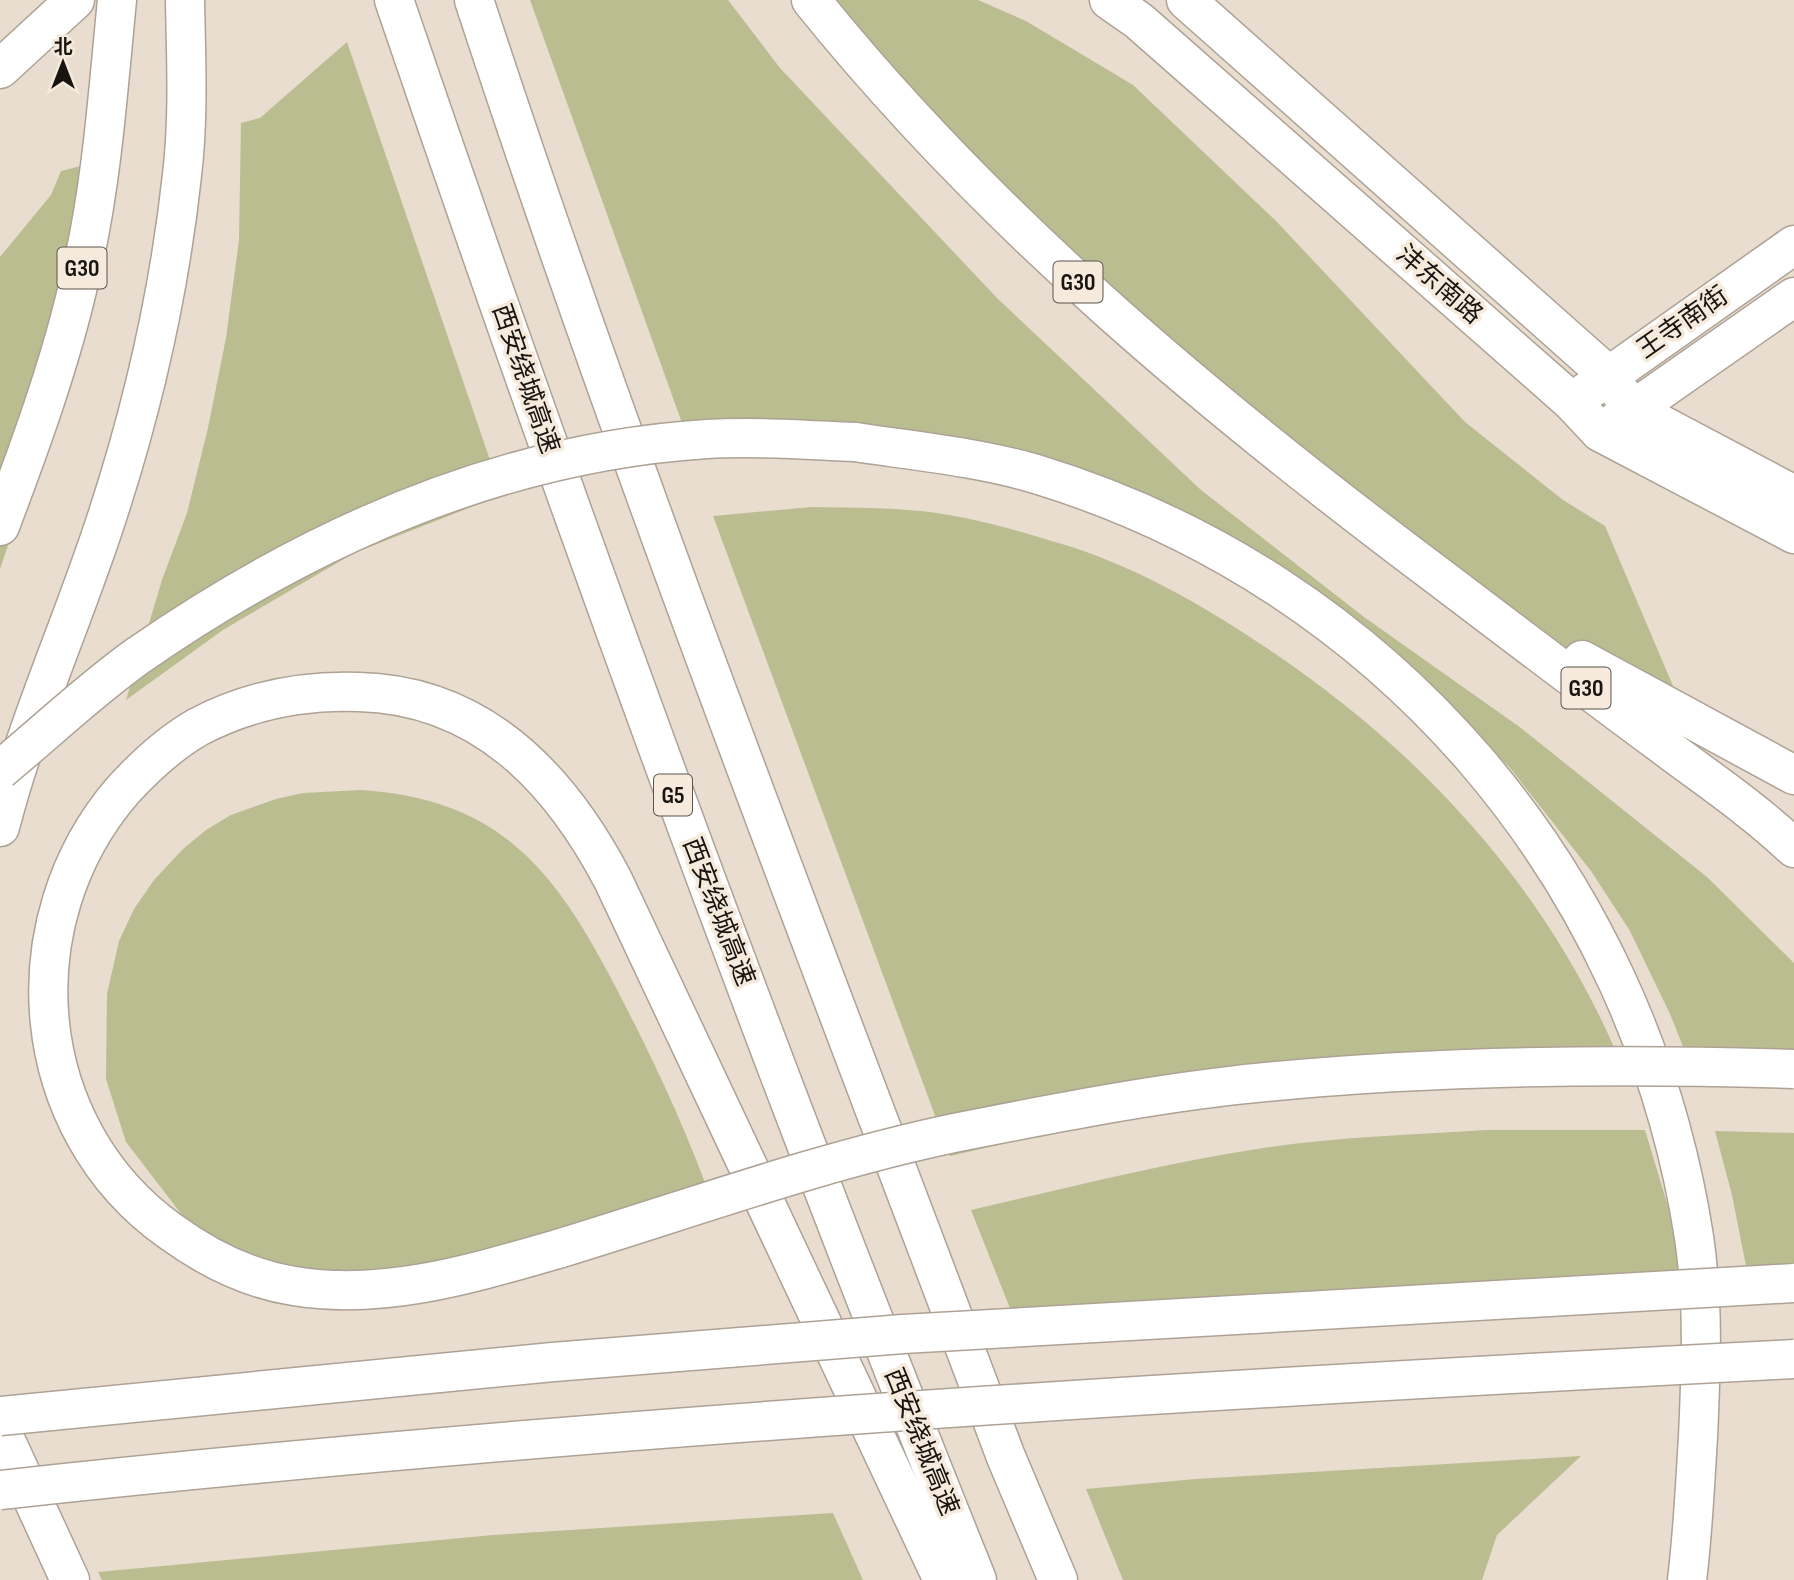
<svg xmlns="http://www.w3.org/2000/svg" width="1794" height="1580" font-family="'Sofia Sans Condensed','Noto Sans SC',sans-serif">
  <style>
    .green { fill: #babd90 }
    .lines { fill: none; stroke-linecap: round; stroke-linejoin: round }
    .secondary-casing { stroke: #ada295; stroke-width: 41 }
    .trunk-casing { stroke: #ada295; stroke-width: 41 }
    .motorway-casing { stroke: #ada295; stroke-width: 41 }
    .secondary { stroke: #fff; stroke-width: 38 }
    .trunk { stroke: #fff; stroke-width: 38 }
    .motorway { stroke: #fff; stroke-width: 38 }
    .motorway-bridge-casing { stroke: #ada295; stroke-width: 41; stroke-linecap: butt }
    .motorway-bridge { stroke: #fff; stroke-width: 38 }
    .labels { text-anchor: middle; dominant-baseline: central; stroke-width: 7; stroke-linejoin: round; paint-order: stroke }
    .shield { fill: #f5eadc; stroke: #5a544d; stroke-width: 2 }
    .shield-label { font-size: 24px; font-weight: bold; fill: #181410 }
    .street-label { font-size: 26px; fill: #181410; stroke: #f5eadc }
  </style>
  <rect width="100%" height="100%" fill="#e8ddcf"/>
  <g class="green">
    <polygon points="530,0 728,0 780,68 997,298 1201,490 1364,617 1521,728 1707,877 1794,963 1794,1077 1694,1074 1670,1014 1630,931 1591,871 1510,768 1453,710 1376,642 1010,463 691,448"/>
    <polygon points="834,0 978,0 1026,21 1133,85 1276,221 1465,422 1563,500 1605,526 1679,700 1726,758 1379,529 1079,264 910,92"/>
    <polygon points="347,42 502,495 354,553 223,630 126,700 162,580 187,513 208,428 226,338 239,240 241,123 260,118"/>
    <polygon points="97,162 18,516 0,569 0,257 51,195 61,171"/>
    <path d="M 812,507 C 843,508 876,507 907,510 C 959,513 1013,529 1062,544 C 1131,565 1196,601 1256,641 C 1420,748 1551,890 1625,1073 L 1484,1074 L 1153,1110 L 950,1156 L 713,516 Z"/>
    <path d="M 361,790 C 516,800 565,888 629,1013 C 661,1076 691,1141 714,1208 L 342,1298 L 192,1228 L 126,1142 L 106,1079 L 107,994 L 119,941 L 134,909 L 154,880 L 183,849 L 206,830 L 231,815 L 276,799 L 303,793 Z"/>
    <path d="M 1485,1130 L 1645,1130 L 1669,1210 L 1682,1274 L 1015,1321 L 971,1210 C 1066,1188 1161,1164 1257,1149 C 1332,1137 1409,1135 1485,1130 Z"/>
    <polygon points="1715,1131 1794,1133 1794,1270 1747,1271 1732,1195"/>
    <polygon points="1581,1456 1497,1535 1482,1580 1123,1580 1086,1489 1196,1479"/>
    <polygon points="833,1513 863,1580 102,1580 98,1572 493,1535"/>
  </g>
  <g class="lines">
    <defs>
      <g id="secondary">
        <polyline points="1572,402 1794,245"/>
        <polyline points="1608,427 1794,297"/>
      </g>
      <g id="trunk">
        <polyline points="1109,0 1139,21 1572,402 1600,432 1794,534"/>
        <polyline points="1186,0 1608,375 1632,409 1794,495"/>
        <polyline points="0,69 75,0"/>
      </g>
      <g id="motorway">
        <path d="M 394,0 C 575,532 767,1059 977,1580"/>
        <path d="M 474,0 C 635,491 824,973 1006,1457 L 1058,1580"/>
        <path d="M 811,0 C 992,225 1216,410 1446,582 C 1517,636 1588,690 1660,743 C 1705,777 1753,809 1794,848"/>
        <path d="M 855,442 C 915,451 978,457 1036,474 C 1387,581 1638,876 1694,1237 C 1704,1304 1701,1370 1698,1437 C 1695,1484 1693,1533 1687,1580"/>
        <path d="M 0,526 C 31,444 62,359 81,273 C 102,184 108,91 117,0"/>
        <polyline points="1582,660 1794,775"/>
        <path d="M 0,827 C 26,725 71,626 104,526 C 142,412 169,295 182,175 C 189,117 186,58 185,0"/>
        <path d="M 561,1248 C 474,1273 385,1301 294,1286 C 249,1279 207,1258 170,1231 C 26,1128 9,922 123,790 C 145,766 170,743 198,727 C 249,700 302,690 359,692 C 482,695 560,779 613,880 L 943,1580"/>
        <polyline points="0,1428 70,1580"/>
      </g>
    </defs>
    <use href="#secondary" class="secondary-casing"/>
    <use href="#trunk" class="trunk-casing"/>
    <use href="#motorway" class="motorway-casing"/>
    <use href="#secondary" class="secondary"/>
    <use href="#trunk" class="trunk"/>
    <use href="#motorway" class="motorway"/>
    <defs>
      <g id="motorway-bridge">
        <path d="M 0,770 C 46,732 91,689 139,655 C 308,538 500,452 707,439 C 756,436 806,440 855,442"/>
        <path d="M 561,1248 C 692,1208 821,1161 954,1133 C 1045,1115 1136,1097 1228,1086 C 1416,1065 1605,1063 1794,1069"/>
        <polyline points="0,1416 553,1362 903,1334 1794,1283"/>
        <path d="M 0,1490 C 596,1425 1195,1390 1794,1359"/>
      </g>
    </defs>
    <use href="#motorway-bridge" class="motorway-bridge-casing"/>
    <use href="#motorway-bridge" class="motorway-bridge"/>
  </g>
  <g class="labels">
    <g class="shield">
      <rect x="57.5" y="247.5" width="49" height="41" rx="5"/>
      <rect x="1053.5" y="261.5" width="49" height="41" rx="5"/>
      <rect x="1561.5" y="667.5" width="49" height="41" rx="5"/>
      <rect x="654" y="774.5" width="38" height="41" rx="5"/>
    </g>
    <g class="shield-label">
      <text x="82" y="268">G30</text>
      <text x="1078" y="282">G30</text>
      <text x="1586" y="688">G30</text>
      <text x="673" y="795">G5</text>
    </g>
    <g class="street-label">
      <text transform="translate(1439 285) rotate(41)">沣东南路</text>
      <text transform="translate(1683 323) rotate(-35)">王寺南街</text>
      <text transform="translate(525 379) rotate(71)">西安绕城高速</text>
      <text transform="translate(718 912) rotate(69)">西安绕城高速</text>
      <text transform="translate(921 1442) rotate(68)">西安绕城高速</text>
    </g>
  </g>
  <g transform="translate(63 63)" stroke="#f5eadc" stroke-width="5" paint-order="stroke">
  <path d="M0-5L12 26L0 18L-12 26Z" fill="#181410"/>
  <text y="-10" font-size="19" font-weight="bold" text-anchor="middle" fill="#181410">北</text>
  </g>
</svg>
